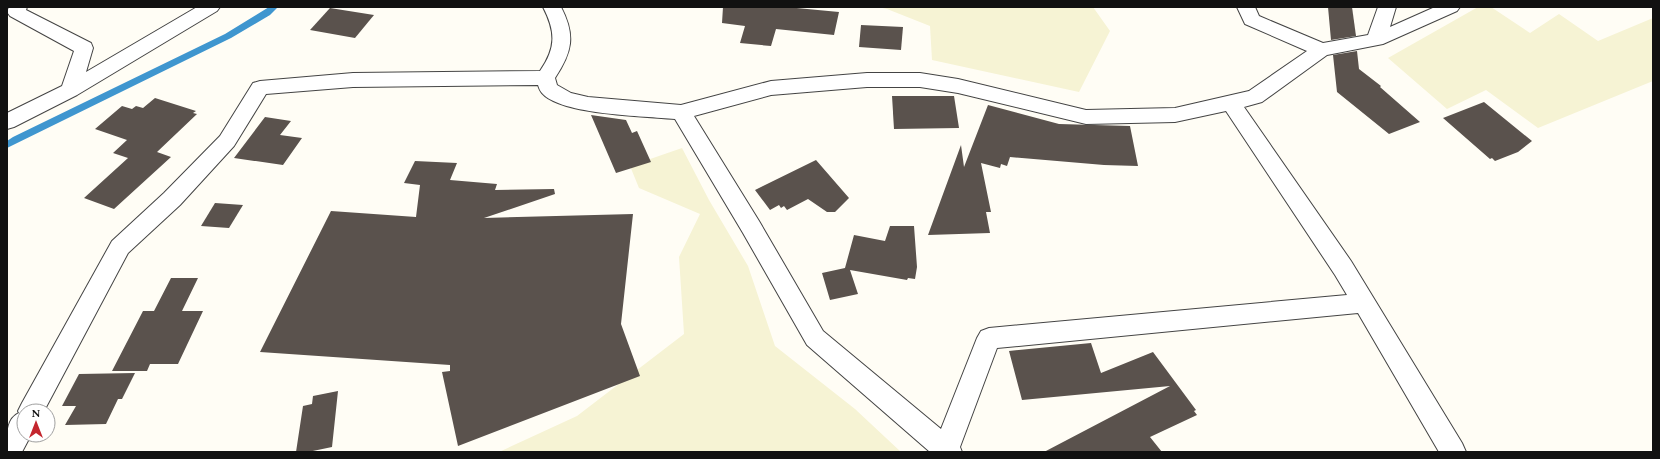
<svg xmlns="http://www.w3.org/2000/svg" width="1660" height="459" font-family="Spectral,serif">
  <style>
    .farmland { fill: #f6f3d4 }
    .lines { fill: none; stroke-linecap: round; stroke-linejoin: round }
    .stream { fill: #3f96cf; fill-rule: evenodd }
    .building { fill: #5a524d }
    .minor-casing { stroke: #444; stroke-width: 2 }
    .minor { fill: #fff; fill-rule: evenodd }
  </style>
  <rect width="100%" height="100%" fill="#fffdf5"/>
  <g class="farmland">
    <polygon points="878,7 1093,7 1110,31 1079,92 932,60 930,26 887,9"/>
    <polygon points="1478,7 1491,7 1530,33 1559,14 1598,41 1653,18 1653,81 1538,128 1486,90 1447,109 1388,58"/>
    <polygon points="682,148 709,200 748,266 775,346 855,409 901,452 499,452 577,416 684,334 679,257 700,214 639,188 630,166"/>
  </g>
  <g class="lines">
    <polygon class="stream" points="269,7 278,7 270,15 231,38 7,148 7,141 13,137 225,34"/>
  </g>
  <g class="building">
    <polygon points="723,7 786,7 839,12 834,35 776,29 771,46 740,43 745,26 722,23"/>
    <polygon points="1328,7 1352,7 1356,36 1331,40"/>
    <polygon points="330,8 374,15 355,38 310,30"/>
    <polygon points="861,25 903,27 901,50 859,47"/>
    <polygon points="1357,51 1359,69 1381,86 1380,87 1420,122 1389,134 1337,92 1333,55"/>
    <polygon points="892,96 954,96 959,128 894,129"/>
    <polygon points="155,98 196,111 193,113 197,114 157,152 171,157 114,209 84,198 128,158 113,153 127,140 95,129 122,106 132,109 136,106 143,108"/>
    <polygon points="1484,102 1532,141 1518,152 1495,161 1492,158 1490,159 1443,118"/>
    <polygon points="988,105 1059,124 1130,126 1138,166 1104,165 1010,157 1007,166 1001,164 1000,168 981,163 991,212 986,212 990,233 928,235 961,145 964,167"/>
    <polygon points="591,115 626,120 632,133 637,131 651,162 616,173"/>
    <polygon points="265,117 291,121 280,135 302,138 283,165 234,158"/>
    <polygon points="816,160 849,198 835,212 827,212 808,199 787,210 784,206 781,208 779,205 770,210 755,190"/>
    <polygon points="415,161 457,163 450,180 497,184 495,190 554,189 555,194 484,218 633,214 621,324 640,376 458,446 442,372 450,371 450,365 260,352 331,211 416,217 420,185 404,183"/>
    <polygon points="215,203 243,205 229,228 201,226"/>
    <polygon points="890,226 914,226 917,267 915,279 908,278 907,280 850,270 858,294 830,300 822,273 845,268 854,235 885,241"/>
    <polygon points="171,278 198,278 182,311 203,311 178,364 150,364 147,371 112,371 143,311 154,311"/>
    <polygon points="1091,343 1101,373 1153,352 1196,410 1194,411 1197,415 1150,437 1162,452 1044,452 1170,386 1022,400 1009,351"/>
    <polygon points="135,373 122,399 118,399 106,424 65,425 76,406 62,406 79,374"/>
    <polygon points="338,391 332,447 308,452 296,452 303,406 312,404 313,396"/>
  </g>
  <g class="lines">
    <defs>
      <g id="minor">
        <polygon points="9,7 27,7 26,10 91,43 93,48 86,72 197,7 220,7 217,11 77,95 14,127 7,129 7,113 62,86 74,51 10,16 7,12"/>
        <path d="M 543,7 L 561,7 C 576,36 572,52 555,78 L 557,85 L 571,93 L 588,97 L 681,105 L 771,81 L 867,73 L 920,73 L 958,79 L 1086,110 L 1175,108 L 1249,91 L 1307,51 L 1245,24 L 1237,7 L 1255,7 L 1259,16 L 1323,43 L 1368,35 L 1378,7 L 1396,7 L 1390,27 L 1435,7 L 1460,7 L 1457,11 L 1383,44 L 1327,55 L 1262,102 L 1244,107 L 1351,261 L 1462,443 L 1466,452 L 1439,452 L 1358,313 L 997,348 L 960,447 L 962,452 L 930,452 L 807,345 L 743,233 L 675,119 C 645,116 561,115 542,93 C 540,91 539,88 538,85 L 353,87 L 266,94 L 234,146 L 180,205 L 128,253 L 44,411 L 24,411 L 24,435 L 31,435 L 22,452 L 7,452 C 7,439 5,419 19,413 L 18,411 L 22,403 L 112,241 L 164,193 L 220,136 L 253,83 L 260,81 L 353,73 L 540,71 C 556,48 556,32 543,7 ZM 867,87 L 920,87 L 958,93 L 1086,124 L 1175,122 L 1226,111 L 1335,275 L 1347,295 L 989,328 L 981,331 L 977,338 L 941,429 L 823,331 L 759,221 L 694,116 L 771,95 Z"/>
      </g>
    </defs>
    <use href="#minor" class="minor-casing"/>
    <use href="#minor" class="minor"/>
  </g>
  <rect width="1660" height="459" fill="none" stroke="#111111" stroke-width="16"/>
  <g transform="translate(36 423)"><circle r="19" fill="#ffffff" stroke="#a0a0a0"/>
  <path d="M0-3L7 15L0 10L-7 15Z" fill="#c4262e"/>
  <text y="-6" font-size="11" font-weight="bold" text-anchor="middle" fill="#111111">N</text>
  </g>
</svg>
